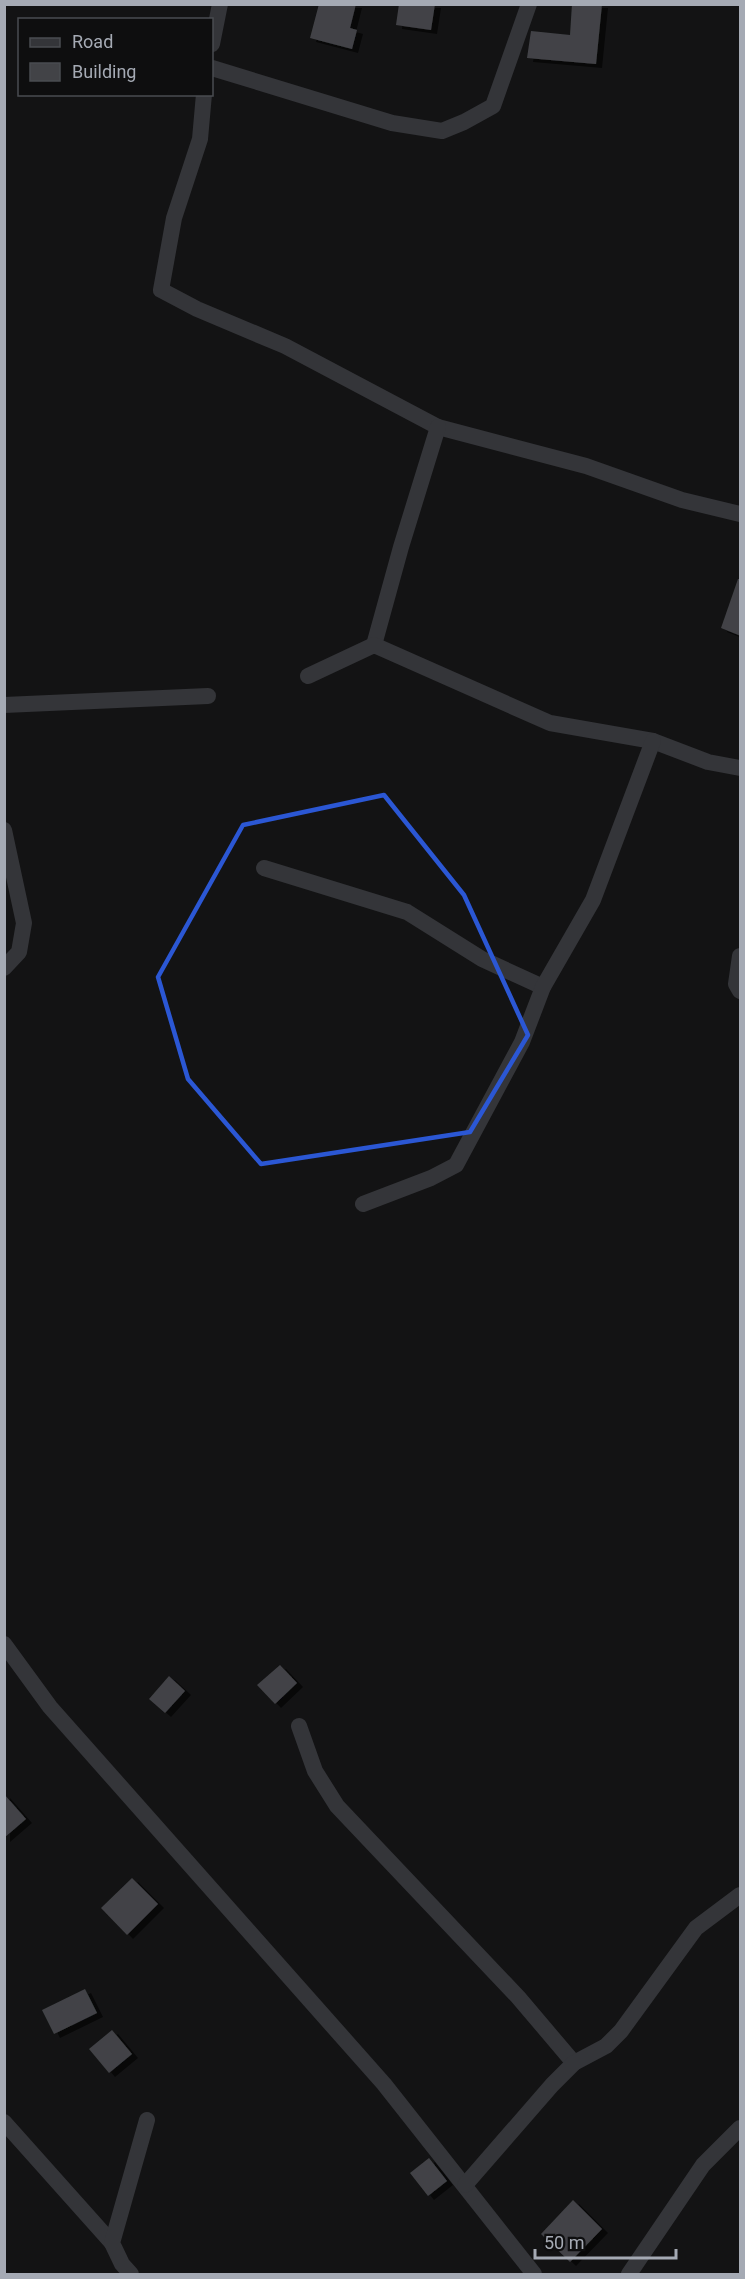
<svg xmlns="http://www.w3.org/2000/svg" width="745" height="2279" font-family="Roboto,sans-serif">
  <style>
    .building { fill: #424347; filter: url(#shadow) }
    .lines { fill: none; stroke-linecap: round; stroke-linejoin: round }
    .minor { stroke: #343539; stroke-width: 16 }
    .marked { fill: none; stroke: #2b57d4; stroke-width: 4.5; stroke-linejoin: round }
  </style>
  <defs>
    <filter id="shadow"><feDropShadow dx="6" dy="4" stdDeviation="0" flood-color="#0009"/></filter>
  </defs>
  <rect width="100%" height="100%" fill="#131314"/>
  <g class="building">
    <polygon points="319,4 356,4 350,28 357,30 352,49 310,38"/>
    <polygon points="399,4 435,4 431,30 396,25"/>
    <polygon points="572,4 602,4 596,64 527,58 531,31 570,35"/>
    <polygon points="738,579 741,579 741,636 721,628"/>
    <polygon points="280,1665 297,1683 275,1704 257,1685"/>
    <polygon points="169,1676 185,1691 165,1713 149,1699"/>
    <polygon points="4,1794 26,1819 4,1838"/>
    <polygon points="132,1878 158,1904 127,1935 101,1908"/>
    <polygon points="85,1989 97,2013 54,2034 42,2010"/>
    <polygon points="112,2030 132,2054 109,2073 89,2049"/>
    <polygon points="429,2158 447,2181 428,2196 410,2173"/>
    <polygon points="573,2200 602,2229 570,2262 541,2234"/>
  </g>
  <g class="lines">
    <g class="minor">
      <polyline points="212,44 220,4"/>
      <polyline points="212,68 392,123 442,131 464,122 493,106 529,4"/>
      <polyline points="204,94 200,139 174,218 161,290 197,309 285,346 438,427 586,466 682,500 740,514"/>
      <polyline points="374,645 401,547 438,427"/>
      <polyline points="308,676 374,645 550,723 653,741 708,762 740,768"/>
      <polyline points="4,705 208,696"/>
      <polyline points="4,830 24,923 19,952 4,968"/>
      <polyline points="264,868 407,912 482,959 543,987"/>
      <polyline points="740,956 736,984 740,991"/>
      <polyline points="363,1204 431,1178 456,1165 522,1042 543,987 593,900 653,741"/>
      <polyline points="4,1644 50,1707 384,2084 534,2274"/>
      <polyline points="299,1726 315,1771 337,1806 518,1997 574,2063"/>
      <polyline points="4,2122 112,2243"/>
      <polyline points="465,2185 552,2085 574,2063 606,2046 621,2031 696,1928 740,1895"/>
      <polyline points="131,2274 122,2264 112,2243 147,2120"/>
      <polyline points="629,2274 703,2165 740,2128"/>
    </g>
  </g>
  <path class="marked" d="M 384,795 L 464,895 L 528,1035 L 470,1132 L 261,1164 L 188,1079 L 158,977 L 243,825 Z"/>
  <rect width="745" height="2279" fill="none" stroke="#a5aab4" stroke-width="12"/>
  <rect x="18" y="18" width="195" height="78" fill="#0e0e0f" stroke="#4a4c51" stroke-width="1.5"/>
  <rect x="30" y="38" width="30" height="9" fill="#343539" stroke="#4a4c51" stroke-width="1.5"/>
  <text x="72" y="48" font-size="18" fill="#a5aab4">Road</text>
  <rect x="30" y="63" width="30" height="18" fill="#424347" stroke="#4a4c51" stroke-width="1.5"/>
  <text x="72" y="78" font-size="18" fill="#a5aab4">Building</text>
  <path d="M535 2249v9h141v-9" fill="none" stroke="#a5aab4" stroke-width="3"/>
  <text x="544" y="2249" font-size="18" fill="#a5aab4" stroke="#0e0e0f" stroke-width="4.5" paint-order="stroke">50 m</text>
</svg>
